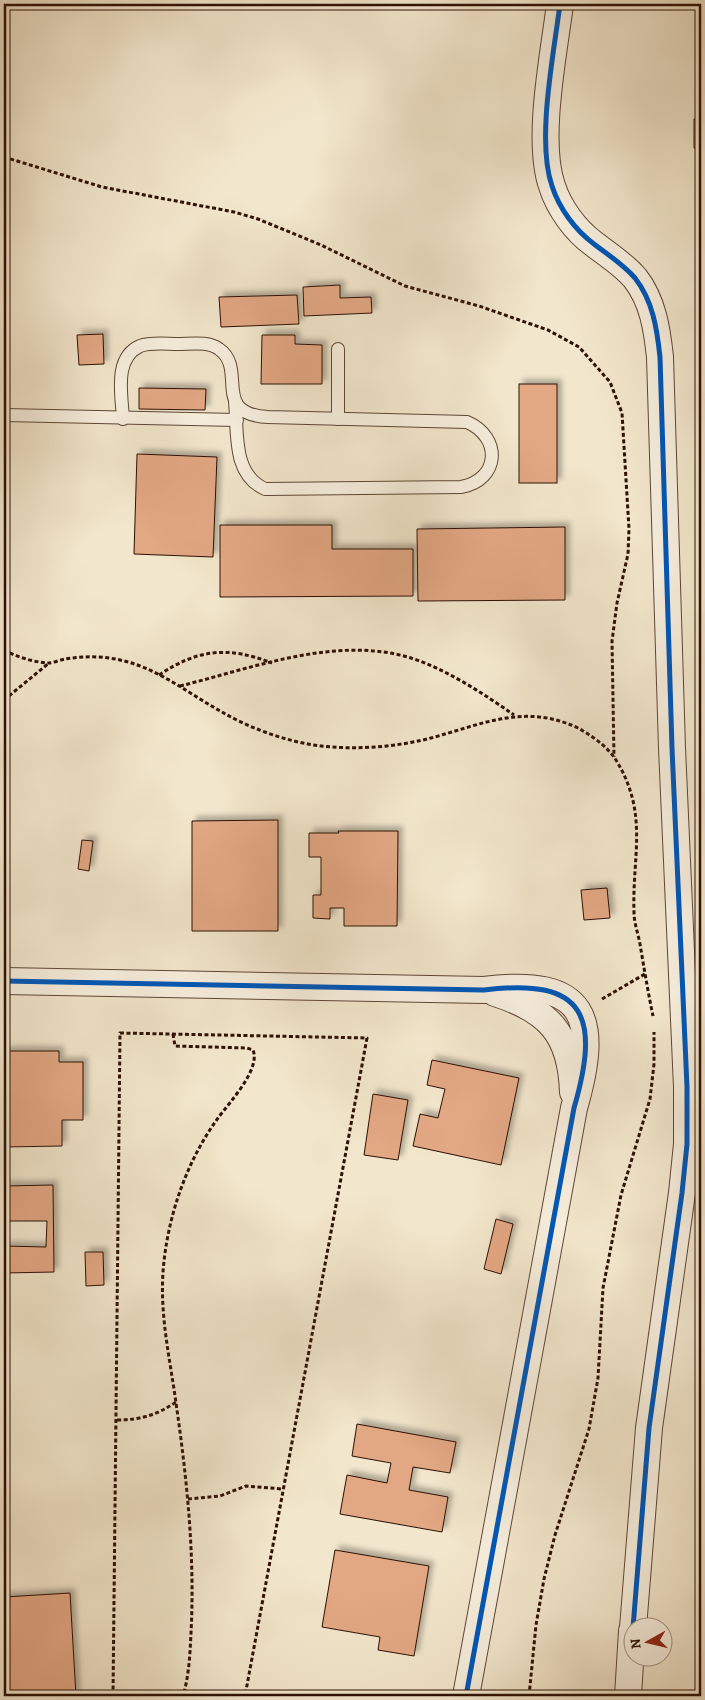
<svg xmlns="http://www.w3.org/2000/svg" width="705" height="1700" font-family="Alegreya,serif">
  <style>
    .building { fill: #e2a783; stroke: #2d1104; filter: url(#shadow) }
    .lines { fill: none; stroke-linecap: round; stroke-linejoin: round }
    .lane-casing { stroke: #5e4636; stroke-width: 14 }
    .street-casing { stroke: #5e4636; stroke-width: 28 }
    .path { stroke: #2d1104; stroke-width: 3; stroke-dasharray: 4 2.5; stroke-linecap: butt }
    .lane { stroke: #f7efde; stroke-width: 12 }
    .street { stroke: #f7efde; stroke-width: 26 }
    .cycleway-casing { stroke: #f7efde; stroke-width: 8 }
    .cycleway { stroke: #0057b8; stroke-width: 5 }
  </style>
  <defs>
    <filter id="shadow"><feDropShadow dx="4.5" dy="-4.5" stdDeviation="2.5" flood-color="#0004"/></filter>
  </defs>
  <rect width="100%" height="100%" fill="#f2e6cc"/>
  <filter id="stains"><feTurbulence type="fractalNoise" baseFrequency=".004" numOctaves="4"/><feColorMatrix values="0 0 0 0 .2 0 0 0 0 .09 0 0 0 0 .02 0 0 0 .5 -.17"/></filter>
  <radialGradient id="worn" r=".72"><stop offset=".6" stop-color="#630" stop-opacity="0"/><stop offset="1" stop-color="#630" stop-opacity=".3"/></radialGradient>
  <g class="building">
    <polygon points="694,119 701,119 701,149 694,148"/>
    <polygon points="340,285 340,298 371,297 372,313 304,316 303,287"/>
    <polygon points="297,295 299,324 221,327 219,297"/>
    <polygon points="103,334 104,364 79,365 77,335"/>
    <polygon points="262,335 295,335 295,344 322,345 322,384 261,384"/>
    <rect x="519" y="384" width="38" height="99"/>
    <polygon points="139,388 206,389 205,410 139,409"/>
    <polygon points="137,454 217,457 213,557 134,554"/>
    <polygon points="220,525 332,525 332,549 413,549 413,596 220,597"/>
    <polygon points="565,527 565,600 418,601 417,529"/>
    <polygon points="278,820 278,931 192,931 192,821"/>
    <polygon points="338,831 398,831 397,926 344,926 344,908 330,908 330,919 313,918 313,895 321,895 321,857 309,857 309,833 339,833"/>
    <polygon points="82,840 93,841 89,871 78,869"/>
    <polygon points="607,888 610,918 584,920 581,890"/>
    <polygon points="4,1051 59,1051 59,1062 83,1062 83,1120 62,1120 62,1146 4,1147"/>
    <polygon points="432,1060 519,1078 501,1165 413,1146 420,1114 438,1118 445,1089 427,1085"/>
    <polygon points="373,1094 408,1100 398,1160 364,1155"/>
    <polygon points="53,1185 54,1272 4,1273 4,1246 46,1247 47,1221 4,1221 4,1186"/>
    <polygon points="496,1219 513,1224 501,1274 484,1269"/>
    <polygon points="85,1252 103,1252 104,1285 86,1286"/>
    <polygon points="357,1424 456,1442 450,1473 413,1467 409,1490 448,1497 442,1532 340,1514 347,1475 387,1483 391,1463 352,1456"/>
    <polygon points="335,1550 429,1566 414,1656 378,1650 380,1637 322,1627"/>
    <polygon points="70,1593 76,1696 4,1696 4,1597"/>
  </g>
  <g class="lines">
    <defs>
      <g id="lane">
        <polyline points="4,415 237,420"/>
        <path d="M 123,419 C 122,396 113,358 140,346 C 151,342 166,344 178,344 C 191,344 208,341 219,349 C 248,369 210,414 268,417 L 467,422 C 502,437 500,480 461,487 L 265,489 C 232,474 238,433 235,402"/>
        <polyline points="338,419 338,349"/>
      </g>
      <g id="street">
        <path d="M 560,4 C 554,53 536,140 552,186 C 559,208 575,230 594,244 C 608,255 623,264 635,278 C 653,301 657,329 660,357 L 672,748 L 687,1087 L 687,1144 L 682,1193 L 649,1428 L 633,1628"/>
        <path d="M 4,981 L 484,990 C 587,977 600,1018 574,1108 L 466,1696"/>
        <path d="M 495,993 C 548,1010 571,1033 573,1092"/>
        <polyline points="628,1696 632,1631"/>
      </g>
    </defs>
    <use href="#lane" class="lane-casing"/>
    <use href="#street" class="street-casing"/>
    <g class="path">
      <polyline points="4,157 102,187 234,212 258,219 321,245 405,286 479,306 548,330 579,347 610,382 622,413 629,529 628,554 617,603 612,641 614,757"/>
      <path d="M 4,650 C 17,657 33,662 48,663 C 53,663 60,660 65,659 C 83,656 103,656 120,660 C 158,668 189,694 222,712 C 251,729 288,742 321,746 C 357,750 396,747 431,738 C 483,724 525,703 578,728 C 592,736 607,746 616,760 C 649,814 632,855 634,912 C 634,923 638,933 640,944 C 644,968 648,992 653,1016"/>
      <path d="M 159,675 C 198,649 228,646 272,663"/>
      <path d="M 180,686 C 253,668 337,635 411,658 C 446,669 484,694 514,715"/>
      <polyline points="4,700 49,663"/>
      <polyline points="602,999 645,974"/>
      <path d="M 173,1034 L 175,1046 L 247,1048 L 253,1050 C 261,1069 229,1103 218,1118 C 186,1162 167,1218 163,1272 C 160,1317 170,1359 176,1403 C 187,1479 195,1556 191,1633 C 190,1654 189,1676 183,1696"/>
      <path d="M 117,1420 C 140,1420 157,1415 176,1402"/>
      <polyline points="188,1499 220,1496 246,1486 282,1489"/>
      <polyline points="113,1696 120,1033 367,1038 245,1696"/>
      <polyline points="529,1696 536,1625 544,1579 555,1535 589,1429 598,1378 603,1288 621,1195 650,1099 654,1064 654,1032"/>
    </g>
    <use href="#lane" class="lane"/>
    <use href="#street" class="street"/>
    <defs>
      <g id="cycleway">
        <path d="M 560,4 C 554,53 536,140 552,186 C 559,208 575,230 594,244 C 608,255 623,264 635,278 C 653,301 657,329 660,357 L 672,748 L 687,1087 L 687,1144 L 682,1193 L 649,1428 L 633,1628"/>
        <path d="M 4,981 L 484,990 C 587,977 600,1018 574,1108 L 466,1696"/>
      </g>
    </defs>
    <use href="#cycleway" class="cycleway-casing"/>
    <use href="#cycleway" class="cycleway"/>
  </g>
  <rect width="705" height="1700" fill="none" stroke="#f2e6cc" stroke-width="20"/>
  <rect x="5" y="5" width="695" height="1690" fill="none" stroke="#2d1104" stroke-width="2.5"/>
  <rect x="10" y="10" width="685" height="1680" fill="none" stroke="#2d1104"/>
  <g transform="translate(648 1642) rotate(262)"><circle r="24" fill="#f7efde" stroke="#a69687"/>
  <path d="M0-4L9 19L0 12L-9 19Z" fill="#8f2418"/>
  <text y="-8" font-size="14" font-weight="bold" text-anchor="middle" fill="#2d1104">N</text>
  </g>
  <rect width="100%" height="100%" filter="url(#stains)"/>
  <rect width="100%" height="100%" fill="url(#worn)"/>
</svg>
